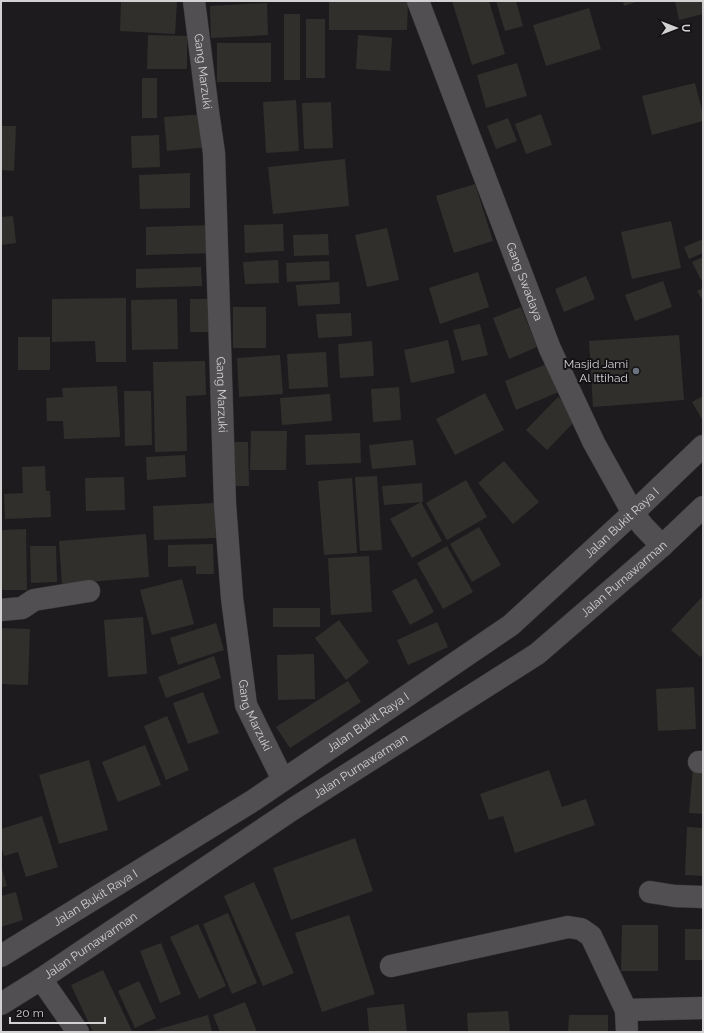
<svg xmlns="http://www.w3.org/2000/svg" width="704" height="1033" font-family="Raleway,sans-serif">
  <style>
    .building { fill: #312f2c }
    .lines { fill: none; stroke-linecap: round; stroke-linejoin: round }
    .minor-casing { stroke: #393739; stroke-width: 23 }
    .tertiary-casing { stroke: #393739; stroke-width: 23 }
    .minor { stroke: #514f51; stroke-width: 22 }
    .tertiary { stroke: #514f51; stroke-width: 22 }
    .worship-dot { fill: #6b7280; stroke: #141215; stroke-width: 1.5 }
    .labels { text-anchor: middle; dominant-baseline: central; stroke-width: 4; stroke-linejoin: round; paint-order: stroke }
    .street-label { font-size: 12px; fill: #d3d2d3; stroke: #141215 }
    .poi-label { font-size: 12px; fill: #d3d2d3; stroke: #141215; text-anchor: end }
  </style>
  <rect width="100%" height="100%" fill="#1d1b1e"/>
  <g class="building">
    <polygon points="121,1 177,1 175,34 120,31"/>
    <polygon points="329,1 408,2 407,30 329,30"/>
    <polygon points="452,1 489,1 505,54 472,65"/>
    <polygon points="496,1 516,1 523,26 505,31"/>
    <polygon points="623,1 639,1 624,6"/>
    <polygon points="675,1 703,1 703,14 679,20"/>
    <polygon points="267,3 268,35 211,38 210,6"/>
    <polygon points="589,8 601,49 546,66 533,25"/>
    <rect x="284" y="14" width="16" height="66"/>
    <rect x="306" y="19" width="19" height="59"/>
    <polygon points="148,35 187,36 187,69 147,69"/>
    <polygon points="358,35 392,38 390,71 356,69"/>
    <rect x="217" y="43" width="54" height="39"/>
    <polygon points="517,63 527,96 486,108 477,75"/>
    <rect x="142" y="78" width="15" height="40"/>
    <polygon points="695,83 703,114 703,121 652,135 642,96"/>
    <polygon points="296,100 299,151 266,153 263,102"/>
    <polygon points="331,102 333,148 304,149 302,103"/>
    <polygon points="207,114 209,147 167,151 164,117"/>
    <polygon points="541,114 552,145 526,154 515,124"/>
    <polygon points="508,118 517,141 496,149 487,126"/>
    <polygon points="1,126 16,126 14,171 1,170"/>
    <polygon points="159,135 160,167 132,168 131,136"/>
    <polygon points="345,159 349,206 273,214 268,167"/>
    <polygon points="190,173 190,208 140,209 139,175"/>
    <polygon points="475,184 493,241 454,253 436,196"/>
    <polygon points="13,216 16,243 1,245 1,217"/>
    <polygon points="671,221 681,268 632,279 621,232"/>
    <polygon points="283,224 284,251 245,253 244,225"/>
    <polygon points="213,225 214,253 146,255 146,227"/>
    <polygon points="387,228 399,280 367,287 355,235"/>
    <polygon points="328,234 329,255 294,256 293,235"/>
    <polygon points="703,239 703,253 689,259 684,247"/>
    <polygon points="703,257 703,279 701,280 692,262"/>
    <polygon points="278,260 279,283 245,284 243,262"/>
    <polygon points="329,261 330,280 287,282 286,263"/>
    <polygon points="201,267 202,286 136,288 136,269"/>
    <polygon points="478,272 489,307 440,324 429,288"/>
    <polygon points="586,276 595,299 564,312 555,289"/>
    <polygon points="663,281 672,307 635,321 625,295"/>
    <polygon points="339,282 340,304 298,306 296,285"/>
    <polygon points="703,288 703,301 697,291"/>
    <polygon points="126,298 126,362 96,362 95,341 52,342 52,299"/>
    <polygon points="177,299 178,349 132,350 131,300"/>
    <rect x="190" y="299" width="23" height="33"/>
    <rect x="233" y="307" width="33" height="41"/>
    <polygon points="521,307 537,347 509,359 493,318"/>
    <polygon points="351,313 352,336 318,338 316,314"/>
    <polygon points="480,324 488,355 462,361 453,330"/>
    <polygon points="679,335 684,400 593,407 589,341"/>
    <rect x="18" y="337" width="32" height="33"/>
    <polygon points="448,340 455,373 411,383 404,350"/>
    <polygon points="372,341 374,376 340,378 338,344"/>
    <polygon points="326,352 328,387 289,389 287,354"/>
    <polygon points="280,355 283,394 239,397 237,358"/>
    <polygon points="205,361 206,395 186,396 187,451 155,452 153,362"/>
    <polygon points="549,363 561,391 516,410 505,381"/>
    <polygon points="117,386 120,437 64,439 63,421 47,421 46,398 63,397 62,388"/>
    <polygon points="399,387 401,420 373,422 371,389"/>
    <polygon points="124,391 151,391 152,445 125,446"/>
    <polygon points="485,393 504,430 455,455 436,419"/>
    <polygon points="330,394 332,421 282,425 280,398"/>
    <polygon points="703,396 703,421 692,402"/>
    <polygon points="558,397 579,417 547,450 526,430"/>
    <polygon points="251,431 287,431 286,470 250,470"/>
    <polygon points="360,433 361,463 306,465 305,435"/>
    <polygon points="413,440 416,465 372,469 369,445"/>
    <polygon points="226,442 248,442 249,486 227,486"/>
    <polygon points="185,455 186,477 147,480 146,457"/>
    <polygon points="504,461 539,502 513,524 478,483"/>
    <polygon points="45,466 46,491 50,491 51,517 5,519 4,494 23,493 22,467"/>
    <polygon points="377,476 382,550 360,551 355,477"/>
    <polygon points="124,477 125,510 86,511 85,478"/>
    <polygon points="352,478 357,553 324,555 318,481"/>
    <polygon points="466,480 487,517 447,540 426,503"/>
    <polygon points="422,483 423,502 384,505 382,486"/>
    <polygon points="421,502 442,541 412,558 390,519"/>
    <polygon points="214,503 216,538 154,540 153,506"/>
    <polygon points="479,527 501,565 472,582 450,544"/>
    <polygon points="26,529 27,590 1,590 1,530"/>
    <polygon points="146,534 149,577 62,584 59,541"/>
    <polygon points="213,544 214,574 196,574 196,566 168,567 168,545"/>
    <polygon points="30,546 56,546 57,582 31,583"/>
    <polygon points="447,546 473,592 443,609 417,563"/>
    <polygon points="369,556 372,612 331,615 328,558"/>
    <polygon points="416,578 434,612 410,625 392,591"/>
    <polygon points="182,579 194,624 152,635 140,590"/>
    <polygon points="703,596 703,654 700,657 671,630"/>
    <rect x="273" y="608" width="47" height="19"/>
    <polygon points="143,617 147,674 108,677 104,620"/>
    <polygon points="339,620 369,662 346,680 315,638"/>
    <polygon points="437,622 448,647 408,665 397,640"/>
    <polygon points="216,623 224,650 178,665 170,638"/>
    <polygon points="1,628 30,629 28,685 1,684"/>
    <polygon points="314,654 315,699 278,700 277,655"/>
    <polygon points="214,656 221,678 166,698 158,677"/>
    <polygon points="348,681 361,702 290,748 276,727"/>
    <polygon points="694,687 696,729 658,731 656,689"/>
    <polygon points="203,692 219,733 188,744 173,703"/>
    <polygon points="167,716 189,770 166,780 144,726"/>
    <polygon points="145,745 161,785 118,802 102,762"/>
    <polygon points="89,760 108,830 59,844 39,775"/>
    <polygon points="693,768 703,769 703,814 689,813"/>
    <polygon points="549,770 562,807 586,799 595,825 515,853 503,816 489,820 480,794"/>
    <polygon points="42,816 58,867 26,877 18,852 4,856 1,846 1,829"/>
    <polygon points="687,827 703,828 703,876 685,875"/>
    <polygon points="355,838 373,891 291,920 273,868"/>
    <polygon points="1,865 7,886 1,888"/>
    <polygon points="254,882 294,973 263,986 224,896"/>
    <polygon points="16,892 23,920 1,927 1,896"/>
    <polygon points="228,913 257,983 232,994 203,924"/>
    <polygon points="349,915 375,994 322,1012 295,933"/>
    <polygon points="198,924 226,986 199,999 170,937"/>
    <polygon points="622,925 658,925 658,971 621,971"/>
    <rect x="685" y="929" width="18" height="31"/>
    <polygon points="161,943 181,994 160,1003 140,951"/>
    <polygon points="103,970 132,1031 131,1032 93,1032 71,985"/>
    <polygon points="139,981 156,1018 135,1028 118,991"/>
    <polygon points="245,1002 257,1032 220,1032 213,1015"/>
    <polygon points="404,1004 407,1032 369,1032 367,1008"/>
    <polygon points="508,1011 510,1032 468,1032 467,1013"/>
    <polygon points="208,1015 212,1032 149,1032"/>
    <polygon points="569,1015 608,1015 608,1032 568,1032"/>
  </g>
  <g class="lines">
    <defs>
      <g id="minor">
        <path id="s1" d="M 194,1 L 208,112 L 214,153 L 225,504 L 232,598 L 246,705 L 283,780"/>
        <path id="s2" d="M 418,1 L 550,349 L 594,443 L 633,513 L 643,526 L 662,546"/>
        <polyline points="1,610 22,608 34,600 89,591"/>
        <polyline points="699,762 703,762"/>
        <polyline points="650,892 675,896 703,897"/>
        <path id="s3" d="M 1,956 L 254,800 L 511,625 L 633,513 L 703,446"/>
        <polyline points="391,966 568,927 581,929 591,936 626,1010"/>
        <polyline points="41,979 78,1032"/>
        <polyline points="627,1032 626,1010 703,1008"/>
      </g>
      <g id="tertiary">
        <path id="s4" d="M 1,1004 L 41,979 L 293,809 L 537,654 L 662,546 L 703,507"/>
      </g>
    </defs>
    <use href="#minor" class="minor-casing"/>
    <use href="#tertiary" class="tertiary-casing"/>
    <use href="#minor" class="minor"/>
    <use href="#tertiary" class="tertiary"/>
  </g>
  <circle class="worship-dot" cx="636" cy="371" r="4"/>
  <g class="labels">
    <g class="street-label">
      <text stroke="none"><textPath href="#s1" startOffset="71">Gang Marzuki</textPath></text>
      <text stroke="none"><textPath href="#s2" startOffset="300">Gang Swadaya</textPath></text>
      <text stroke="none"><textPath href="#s1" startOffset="395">Gang Marzuki</textPath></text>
      <text stroke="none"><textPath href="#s3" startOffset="759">Jalan Bukit Raya I</textPath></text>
      <text stroke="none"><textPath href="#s4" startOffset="755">Jalan Purnawarman</textPath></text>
      <text stroke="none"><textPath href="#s1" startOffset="719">Gang Marzuki</textPath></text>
      <text stroke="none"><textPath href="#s3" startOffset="435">Jalan Bukit Raya I</textPath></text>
      <text stroke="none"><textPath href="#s4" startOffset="431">Jalan Purnawarman</textPath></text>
      <text stroke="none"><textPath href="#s3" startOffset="111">Jalan Bukit Raya I</textPath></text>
      <text stroke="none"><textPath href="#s4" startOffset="107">Jalan Purnawarman</textPath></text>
    </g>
    <g class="poi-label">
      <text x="628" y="364">Masjid Jami<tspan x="628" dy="14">Al Ittihad</tspan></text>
    </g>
  </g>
  <rect width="704" height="1033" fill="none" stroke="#d3d2d3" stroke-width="4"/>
  <g transform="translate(676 28) rotate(90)" stroke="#141215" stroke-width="3" paint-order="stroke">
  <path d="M0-3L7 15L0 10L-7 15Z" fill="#d3d2d3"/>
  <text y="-6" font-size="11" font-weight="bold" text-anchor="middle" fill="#d3d2d3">U</text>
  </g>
  <path d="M10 1017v6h95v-6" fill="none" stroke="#d3d2d3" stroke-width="2"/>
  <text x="16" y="1017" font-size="12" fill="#d3d2d3" stroke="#141215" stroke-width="3" paint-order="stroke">20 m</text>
</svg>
